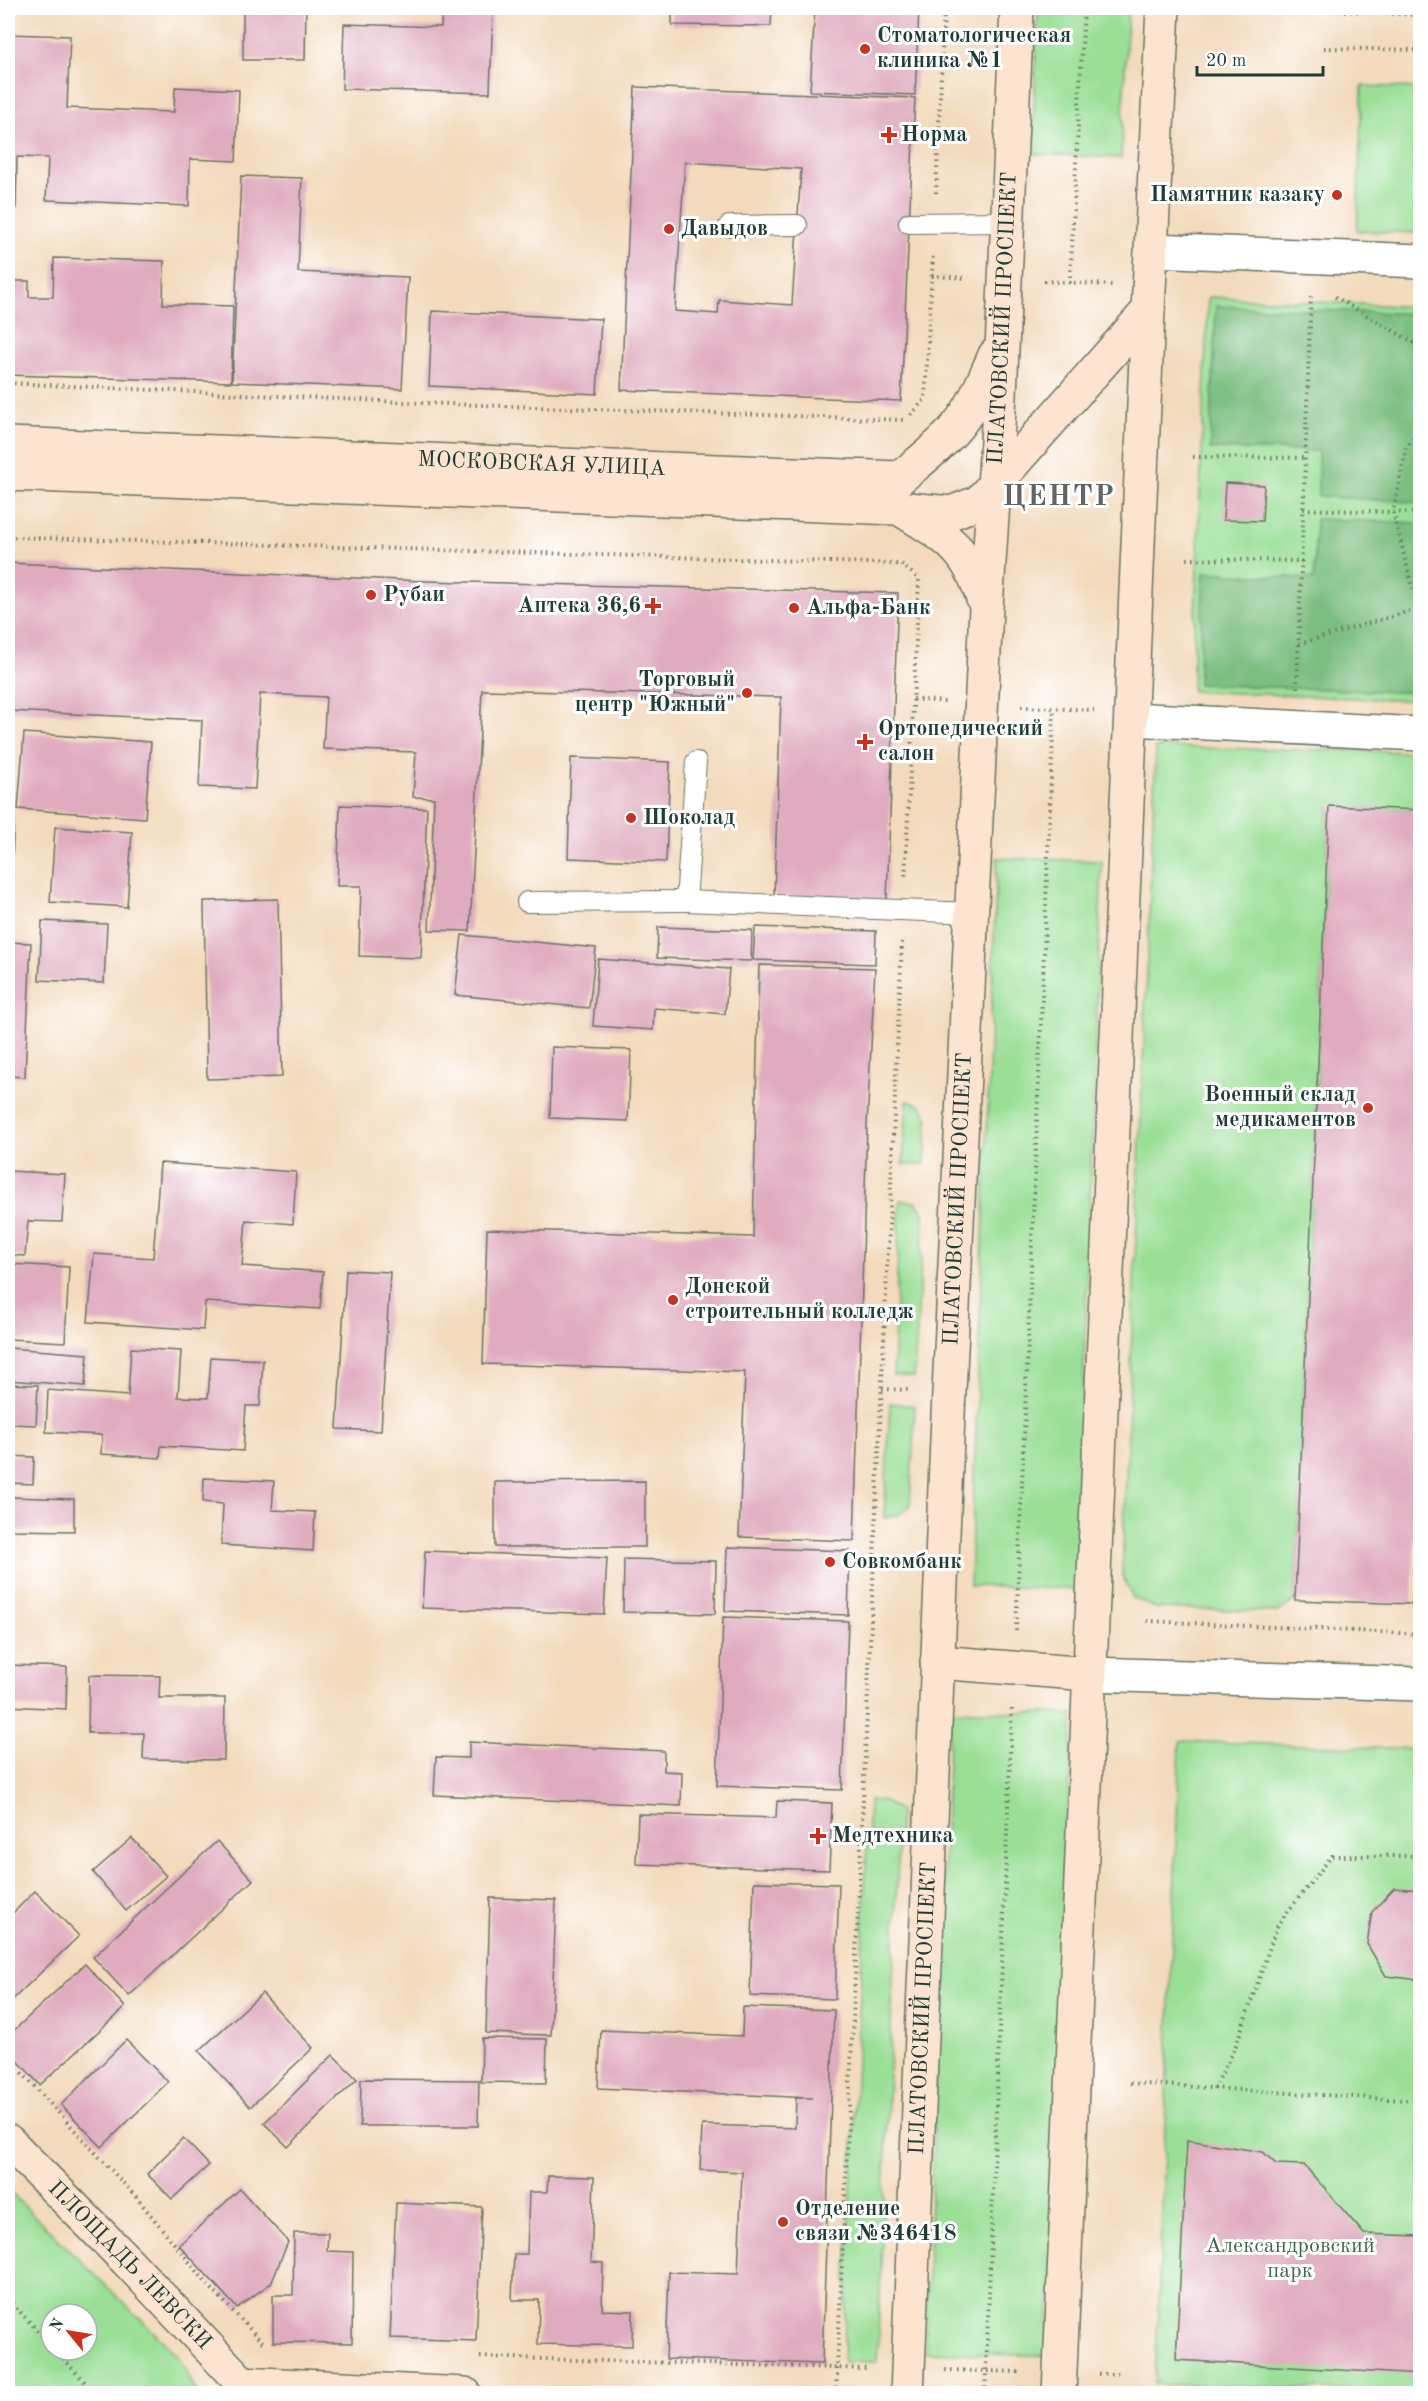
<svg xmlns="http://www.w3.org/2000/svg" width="1428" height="2401" font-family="'Old Standard TT',serif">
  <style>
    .green { fill: #9bdf97; stroke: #5d8e66; stroke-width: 1.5; fill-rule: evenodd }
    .forest { fill: #7cbe80; stroke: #4e7e5a; stroke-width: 1.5 }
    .building { fill: #e0abbf; fill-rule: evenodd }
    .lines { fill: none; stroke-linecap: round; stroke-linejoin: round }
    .service-casing { stroke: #697464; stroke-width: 22 }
    .minor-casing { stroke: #697464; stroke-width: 36 }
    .secondary-casing { stroke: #697464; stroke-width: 36 }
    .path { stroke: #697464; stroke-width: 4; stroke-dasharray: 1.5 4.5; stroke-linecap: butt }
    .service { stroke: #fff; stroke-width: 20 }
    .minor { stroke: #fff; stroke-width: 33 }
    .secondary { stroke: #fde4d1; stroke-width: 33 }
    .poi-dot { fill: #c8321e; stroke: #fff; stroke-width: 2 }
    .labels { text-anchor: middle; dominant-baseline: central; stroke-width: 6; stroke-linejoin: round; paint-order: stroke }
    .poi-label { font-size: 22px; font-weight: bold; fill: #1f3d34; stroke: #fff; text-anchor: start }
    .street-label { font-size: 22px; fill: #1f3d34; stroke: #fff }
    .park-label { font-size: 22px; fill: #3e664d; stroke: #fff }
    .district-label { font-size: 28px; font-weight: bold; letter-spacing: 1.5px; fill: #636465; stroke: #fff }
  </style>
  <rect width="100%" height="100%" fill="#fff"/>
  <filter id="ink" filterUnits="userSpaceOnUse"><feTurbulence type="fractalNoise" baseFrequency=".0167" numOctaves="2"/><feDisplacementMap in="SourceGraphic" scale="12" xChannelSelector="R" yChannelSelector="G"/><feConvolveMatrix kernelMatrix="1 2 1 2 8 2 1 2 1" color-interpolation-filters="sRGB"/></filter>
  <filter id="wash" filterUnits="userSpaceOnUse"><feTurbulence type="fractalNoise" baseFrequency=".008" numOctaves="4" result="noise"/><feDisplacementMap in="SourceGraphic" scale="24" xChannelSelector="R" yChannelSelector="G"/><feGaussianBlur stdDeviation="1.35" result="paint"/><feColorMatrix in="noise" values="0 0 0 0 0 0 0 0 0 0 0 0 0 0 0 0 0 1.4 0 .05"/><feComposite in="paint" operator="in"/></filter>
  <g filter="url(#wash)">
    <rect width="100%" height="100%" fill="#f3dabc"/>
    <g class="green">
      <polygon points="1038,8 1128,8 1121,158 1032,154"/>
      <polygon points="1362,86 1420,88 1420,233 1357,231"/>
      <polygon points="1208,297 1420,307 1420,701 1192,691"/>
      <polygon points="1156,747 1420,752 1420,810 1329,807 1295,1600 1278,1612 1156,1608 1133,1598 1122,1575"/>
      <polygon points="997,858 1102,861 1076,1589 970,1586"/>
      <polygon points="907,1101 921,1105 928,1118 925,1164 903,1165"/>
      <polygon points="900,1200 916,1202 924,1213 914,1377 893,1375"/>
      <polygon points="890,1403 915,1406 910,1506 898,1515 884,1518"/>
      <polygon points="950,1710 1073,1714 1048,2356 925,2352"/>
      <polygon points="1180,1741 1420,1749 1420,2393 1155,2384"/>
      <polygon points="869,1800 883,1801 900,1811 877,2362 843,2362"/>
      <path d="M 8,2190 L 178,2356 L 197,2393 L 8,2393 ZM 51,2314 L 87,2314 L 87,2350 L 51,2350 Z"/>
    </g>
    <g class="forest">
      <polygon points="1216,306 1420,314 1420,503 1318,496 1318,451 1210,449"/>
      <polygon points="1316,519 1420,523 1420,693 1198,684 1204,572 1314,579"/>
    </g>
    <g id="blocks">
      <g class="building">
        <polygon points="243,8 306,8 305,60 243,60"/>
        <polygon points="442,8 493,8 490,93 342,89 344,24 441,27"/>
        <polygon points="672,8 772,8 771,26 672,25"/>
        <polygon points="815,8 919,8 915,95 810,91"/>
        <polygon points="8,34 70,36 67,108 174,112 175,87 239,90 236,161 190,159 189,206 46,200 48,158 17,157 16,208 8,208"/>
        <path d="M 635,87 L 915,98 L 901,401 L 621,390 ZM 685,162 L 801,169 L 792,305 L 719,300 L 718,314 L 675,311 Z"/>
        <polygon points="241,176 302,178 298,272 408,277 402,389 232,382"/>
        <polygon points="54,258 164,261 163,304 233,306 231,382 8,375 8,281 29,281 29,297 53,297"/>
        <polygon points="432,311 601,319 597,394 429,386"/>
        <polygon points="1225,483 1264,485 1262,521 1223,520"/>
        <polygon points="8,563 424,581 898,593 887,900 774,896 781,697 482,690 470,931 429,930 434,798 413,797 416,752 323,749 326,697 260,694 255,789 199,787 202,720 8,711"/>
        <polygon points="24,733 151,742 145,818 18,809"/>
        <polygon points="571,758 670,762 666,862 568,858"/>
        <polygon points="340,805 427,808 421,958 359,956 361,886 337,886"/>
        <polygon points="1329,806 1420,810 1420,1406 1412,1604 1295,1600"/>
        <polygon points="8,817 14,817 11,882 8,882"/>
        <polygon points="55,827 132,832 127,907 50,902"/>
        <polygon points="278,899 282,1077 207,1079 204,901"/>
        <polygon points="42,921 107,924 104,983 39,980"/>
        <polygon points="658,927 752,930 751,961 657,958"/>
        <polygon points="755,927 876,931 875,964 753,960"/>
        <polygon points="462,935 596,948 589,1008 455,995"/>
        <polygon points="8,942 31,943 25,1077 8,1076"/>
        <polygon points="598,959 729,969 725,1014 654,1008 653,1030 593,1026"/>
        <polygon points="759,965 875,968 867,1126 854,1541 739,1537 745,1372 483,1364 487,1229 753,1237"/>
        <polygon points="552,1047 631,1050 628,1121 550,1118"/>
        <polygon points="160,1163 296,1172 293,1224 246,1220 242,1266 323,1272 320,1309 205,1302 203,1330 88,1322 94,1254 153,1258"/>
        <polygon points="8,1171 65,1174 62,1222 28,1221 25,1256 8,1255"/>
        <polygon points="8,1264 69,1267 65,1342 8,1339"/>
        <polygon points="346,1270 390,1272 381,1431 337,1429"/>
        <polygon points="8,1348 88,1354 85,1386 8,1380"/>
        <polygon points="131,1348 181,1351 178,1397 208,1398 211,1357 263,1360 260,1406 246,1406 243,1451 161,1446 160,1458 101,1454 102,1435 46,1432 48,1390 128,1396"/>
        <polygon points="8,1384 38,1385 36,1425 8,1424"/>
        <polygon points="8,1456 34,1457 33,1484 8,1483"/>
        <polygon points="204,1478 274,1481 272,1510 315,1512 313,1551 221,1545 223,1504 203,1502"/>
        <polygon points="645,1481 645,1547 495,1547 495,1482"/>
        <polygon points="8,1497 74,1499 74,1531 8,1530"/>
        <polygon points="727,1547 850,1551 848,1615 725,1611"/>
        <polygon points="425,1551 607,1558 604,1614 422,1608"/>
        <polygon points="624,1559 716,1561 715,1614 623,1612"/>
        <polygon points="723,1617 848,1621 842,1790 717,1786"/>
        <polygon points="8,1665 67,1667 66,1709 8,1706"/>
        <polygon points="89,1675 160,1676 159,1698 225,1698 224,1760 143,1759 144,1733 88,1733"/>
        <polygon points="469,1742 664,1751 664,1771 682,1772 681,1806 434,1795 436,1757 469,1758"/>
        <polygon points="777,1801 832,1803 829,1870 636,1864 638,1814 776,1818"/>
        <polygon points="132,1838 166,1876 126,1911 93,1872"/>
        <polygon points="217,1841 253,1880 129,1996 93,1957"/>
        <polygon points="754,1882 839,1884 835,1999 750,1996"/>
        <polygon points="1394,1888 1420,1890 1420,1980 1386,1976 1367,1944 1372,1912"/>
        <polygon points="35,1891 79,1936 8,2004 8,1918"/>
        <polygon points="490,1898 556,1900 551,2035 486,2033"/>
        <polygon points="85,1964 125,2007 40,2085 8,2050 8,2036"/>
        <polygon points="262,1993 313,2048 250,2107 199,2051"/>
        <polygon points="743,2007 834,2010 822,2364 666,2359 669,2272 738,2274 742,2172 700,2170 702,2125 795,2128 796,2098 812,2098 598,2088 601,2030 742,2036"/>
        <polygon points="482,2038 547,2039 546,2083 481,2082"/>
        <polygon points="126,2040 168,2082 102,2147 61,2105"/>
        <polygon points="333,2055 357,2079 288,2147 264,2123"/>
        <polygon points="361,2079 479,2080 478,2126 360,2126"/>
        <polygon points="183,2138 209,2165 172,2199 147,2174"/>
        <polygon points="1187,2140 1263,2152 1276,2164 1304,2165 1364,2234 1420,2236 1420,2375 1176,2360"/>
        <polygon points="548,2176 594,2177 591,2262 603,2263 602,2310 633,2311 632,2346 538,2344 539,2300 512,2300 514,2254 527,2254 529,2192 547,2192"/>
        <polygon points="240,2189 288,2242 271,2283 237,2308 179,2245"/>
        <polygon points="396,2203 482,2207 476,2341 390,2338"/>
        <polygon points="294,2233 328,2233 327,2251 353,2252 352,2343 273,2342 273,2295 293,2295"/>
      </g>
    </g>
  </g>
  <g filter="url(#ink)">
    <use href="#blocks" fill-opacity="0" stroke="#697464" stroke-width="1.5"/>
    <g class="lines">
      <defs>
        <g id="service">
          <polyline points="909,223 1007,222"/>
          <polyline points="729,226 797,225"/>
          <polyline points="696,762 686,901 972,913"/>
          <polyline points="527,902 686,901"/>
        </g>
        <g id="minor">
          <polyline points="1152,250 1420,261"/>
          <polyline points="1131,719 1420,734"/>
          <polyline points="1089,1674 1420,1684"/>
        </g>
        <g id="secondary">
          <path id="s1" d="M 8,444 L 900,478 C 920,461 942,445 958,425 C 975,404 984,379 995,355"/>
          <polyline points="8,474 897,508 951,513 979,502 1148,311"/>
          <path d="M 902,510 C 945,537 968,548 983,599"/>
          <polyline points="937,1662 1089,1674"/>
          <path id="s2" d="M 8,2141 L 127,2261 L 242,2383 L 241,2394"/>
          <polyline points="242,2383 465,2394"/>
          <path id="s3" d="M 907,2394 L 949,1392 L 986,608 L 1000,395 L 1017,8"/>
          <polyline points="1059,2394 1148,311 1163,8"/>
        </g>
      </defs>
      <use href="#service" class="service-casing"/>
      <use href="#minor" class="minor-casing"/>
      <use href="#secondary" class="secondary-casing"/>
      <g class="path">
        <polyline points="1326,10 1418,15"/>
        <polyline points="1324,48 1420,50"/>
        <polyline points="1417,50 1419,8"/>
        <polyline points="936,193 944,8"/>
        <polyline points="932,276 968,278"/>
        <polyline points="1044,281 1112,285"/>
        <polyline points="1070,283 1084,8"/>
        <polyline points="1335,297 1420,346"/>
        <polyline points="8,383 423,403 905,420"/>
        <polyline points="911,415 925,399 933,254"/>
        <polyline points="1420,428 1406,449 1393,512 1413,590 1420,597"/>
        <polyline points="1193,457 1306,458"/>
        <polyline points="1303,509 1420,513"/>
        <polyline points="8,537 901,564 919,579 905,879"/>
        <polyline points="1187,559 1302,561"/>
        <polyline points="1299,644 1420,608"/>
        <polyline points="1297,688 1311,294"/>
        <polyline points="913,699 945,702"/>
        <polyline points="1021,707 1094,710"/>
        <polyline points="882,1389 911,1390"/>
        <polyline points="1147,1621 1420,1634"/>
        <polyline points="1016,1631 1054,708"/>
        <polyline points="8,2061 23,2074 136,2197 209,2286 264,2344"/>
        <polyline points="1130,2083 1420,2101"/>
        <polyline points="1214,2089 1236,2045 1278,1924 1332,1856 1420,1856"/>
        <polyline points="8,2299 51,2345"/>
        <polyline points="55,2350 96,2394"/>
        <polyline points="480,2357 869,2369"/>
        <polyline points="945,2370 1021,2372"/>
        <polyline points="1098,2374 1119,2374"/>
        <polyline points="1119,2392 1144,2394"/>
        <polyline points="836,2394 902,941"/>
        <polyline points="985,2394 1012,1707"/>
      </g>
      <use href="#service" class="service"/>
      <use href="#minor" class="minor"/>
      <use href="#secondary" class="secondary"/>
    </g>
  </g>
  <g class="poi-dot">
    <circle cx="865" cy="49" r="6"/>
    <path d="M886 126h6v6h6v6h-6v6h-6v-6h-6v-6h6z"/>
    <circle cx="1337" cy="195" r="6"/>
    <circle cx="669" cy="229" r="6"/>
    <circle cx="371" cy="595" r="6"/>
    <path d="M650 597h6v6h6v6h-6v6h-6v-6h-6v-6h6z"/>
    <circle cx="794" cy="608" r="6"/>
    <circle cx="747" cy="693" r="6"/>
    <path d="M862 733h6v6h6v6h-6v6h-6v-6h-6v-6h6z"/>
    <circle cx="631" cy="818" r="6"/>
    <circle cx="1368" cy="1108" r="6"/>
    <circle cx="673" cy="1300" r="6"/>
    <circle cx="830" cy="1562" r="6"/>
    <path d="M815 1827h6v6h6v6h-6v6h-6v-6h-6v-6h6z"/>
    <circle cx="783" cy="2222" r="6"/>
  </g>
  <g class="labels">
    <g class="poi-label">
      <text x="877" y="36">Стоматологическая<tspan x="877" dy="25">клиника №1</tspan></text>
      <text x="901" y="135">Норма</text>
      <text x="1325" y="195" text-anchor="end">Памятник казаку</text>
      <text x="681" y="229">Давыдов</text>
      <text x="383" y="595">Рубаи</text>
      <text x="641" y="606" text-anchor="end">Аптека 36,6</text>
      <text x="806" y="608">Альфа-Банк</text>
      <text x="735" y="680" text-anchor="end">Торговый<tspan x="735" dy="25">центр "Южный"</tspan></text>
      <text x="878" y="729">Ортопедический<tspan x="878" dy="25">салон</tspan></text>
      <text x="643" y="818">Шоколад</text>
      <text x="1356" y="1095" text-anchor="end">Военный склад<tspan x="1356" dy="25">медикаментов</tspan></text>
      <text x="685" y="1287">Донской<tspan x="685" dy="25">строительный колледж</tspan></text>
      <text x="842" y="1562">Совкомбанк</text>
      <text x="832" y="1836">Медтехника</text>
      <text x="795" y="2209">Отделение<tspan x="795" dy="25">связи №346418</tspan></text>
    </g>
    <g class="street-label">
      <text stroke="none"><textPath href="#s3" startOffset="2078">ПЛАТОВСКИЙ ПРОСПЕКТ</textPath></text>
      <text stroke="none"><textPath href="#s1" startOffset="534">МОСКОВСКАЯ УЛИЦА</textPath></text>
      <text stroke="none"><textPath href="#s3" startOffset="1196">ПЛАТОВСКИЙ ПРОСПЕКТ</textPath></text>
      <text stroke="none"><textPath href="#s3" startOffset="386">ПЛАТОВСКИЙ ПРОСПЕКТ</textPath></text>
      <text stroke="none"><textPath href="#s2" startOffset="174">ПЛОЩАДЬ ЛЕВСКИ</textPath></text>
    </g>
    <g class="park-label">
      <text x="1290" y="2246">Александровский<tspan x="1290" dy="25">парк</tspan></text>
    </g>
    <g class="district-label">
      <text x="1059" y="498">ЦЕНТР</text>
    </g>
  </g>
  <rect width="1428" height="2401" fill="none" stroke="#fff" stroke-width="30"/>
  <g transform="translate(69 2332) rotate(300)"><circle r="28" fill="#ffffff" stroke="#a5b1ae" stroke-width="1.5"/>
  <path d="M0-4.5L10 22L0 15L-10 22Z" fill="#c8321e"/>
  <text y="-9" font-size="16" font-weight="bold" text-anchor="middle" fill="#1f3d34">N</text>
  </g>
  <path d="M1197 66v9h126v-9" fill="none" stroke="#1f3d34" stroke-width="3"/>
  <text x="1206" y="66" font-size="18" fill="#1f3d34" stroke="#ffffff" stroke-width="4.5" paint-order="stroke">20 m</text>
</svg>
